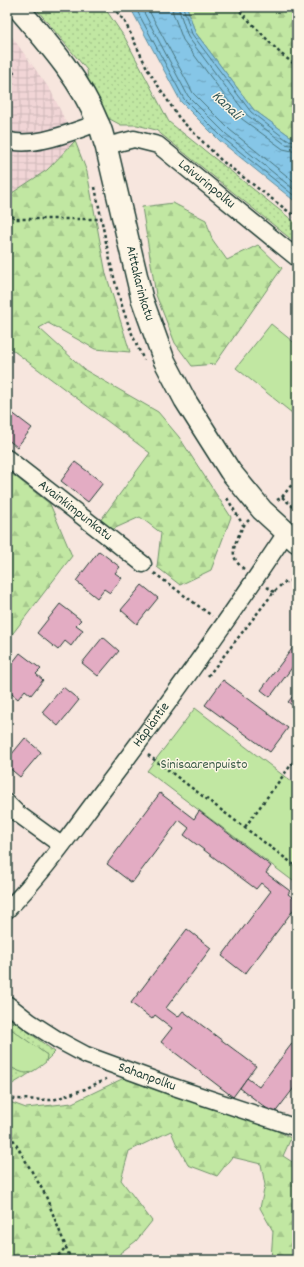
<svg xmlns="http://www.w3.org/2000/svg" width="304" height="1267" font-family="Dekko,sans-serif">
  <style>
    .industrial { fill: url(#industrial-grid) }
    .grass { fill: url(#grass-dots); stroke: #70926b }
    .forest { fill: url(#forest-firs); stroke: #70926b }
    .green { fill: #c1e7a2; stroke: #70926b }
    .water { fill: url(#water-ripples); stroke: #5d8f9f }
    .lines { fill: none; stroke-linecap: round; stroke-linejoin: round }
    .shore { stroke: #48747c; stroke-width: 1 }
    .building { fill: #e3acc3; stroke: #1f3d34 }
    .minor-casing { stroke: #1f3d34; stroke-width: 19 }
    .major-casing { stroke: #1f3d34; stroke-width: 24 }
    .path { stroke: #1f3d34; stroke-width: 2.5; stroke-dasharray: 3 3; stroke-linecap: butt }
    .minor { stroke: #fcf5e5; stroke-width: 16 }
    .major { stroke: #fcf5e5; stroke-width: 21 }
    .labels { text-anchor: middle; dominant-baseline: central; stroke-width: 3; stroke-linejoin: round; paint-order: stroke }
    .street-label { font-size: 14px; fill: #1f3d34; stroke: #fcf5e5 }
    .park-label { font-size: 14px; fill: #3f5f4a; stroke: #fcf5e5 }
    .water-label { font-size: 15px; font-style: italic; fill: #345858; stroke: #fcf5e5 }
  </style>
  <defs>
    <pattern id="industrial-grid" width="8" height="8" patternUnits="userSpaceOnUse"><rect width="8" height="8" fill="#f1d5d6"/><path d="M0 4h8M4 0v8" fill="none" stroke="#ceb8b8"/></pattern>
    <pattern id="grass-dots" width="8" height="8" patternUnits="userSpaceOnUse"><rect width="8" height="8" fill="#c1e7a2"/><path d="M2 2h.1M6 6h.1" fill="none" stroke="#a5c78c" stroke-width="1.8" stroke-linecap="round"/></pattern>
    <pattern id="forest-firs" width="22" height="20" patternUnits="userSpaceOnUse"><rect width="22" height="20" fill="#c1e7a2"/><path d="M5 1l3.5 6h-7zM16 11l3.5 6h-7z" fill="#a5c78c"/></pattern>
    <pattern id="water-ripples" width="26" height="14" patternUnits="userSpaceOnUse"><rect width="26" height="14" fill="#86c6e7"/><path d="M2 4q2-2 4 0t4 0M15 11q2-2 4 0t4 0" fill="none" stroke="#6da2bc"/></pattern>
  </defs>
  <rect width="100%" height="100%" fill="#f7e6de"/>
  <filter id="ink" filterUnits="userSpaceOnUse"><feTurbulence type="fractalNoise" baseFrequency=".025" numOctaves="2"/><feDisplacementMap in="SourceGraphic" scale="8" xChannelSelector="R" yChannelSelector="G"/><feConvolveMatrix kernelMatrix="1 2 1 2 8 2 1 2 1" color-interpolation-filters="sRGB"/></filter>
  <g filter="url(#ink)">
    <polygon class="industrial" points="7,30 51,91 75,141 47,170 9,195 7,193"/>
    <g class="grass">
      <polygon points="33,7 104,7 125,38 169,122 297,224 297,244 156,130 137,125 121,125 106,117 89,89 87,70 38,11"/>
      <path d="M 7,1016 L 55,1052 C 41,1067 25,1077 7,1087 Z"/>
    </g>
    <g class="forest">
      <polygon points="187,7 297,7 297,137 290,136 254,110 195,32"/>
      <polygon points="75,141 87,172 106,274 130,352 95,349 48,323 39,328 85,370 158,412 179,437 231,517 211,570 180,585 157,567 161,533 140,517 111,530 100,521 150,453 7,346 7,193 9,195 47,170"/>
      <polygon points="173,203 206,220 212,239 227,260 258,245 282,268 215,364 192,366 175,343 156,295 142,207"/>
      <polygon points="7,470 50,504 72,556 7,641"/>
      <polygon points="126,1077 254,1119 291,1138 283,1156 297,1165 297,1260 271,1260 273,1231 260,1208 265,1185 261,1164 232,1157 217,1176 188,1165 176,1143 171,1131 129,1151 121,1180 152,1221 136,1241 120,1253 122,1260 7,1260 7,1101 26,1108 72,1103"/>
    </g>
    <g class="green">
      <polygon points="271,324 297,345 297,417 236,368"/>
      <polygon points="195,708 297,786 297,884 147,771"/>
      <path d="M 7,1026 L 47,1055 L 46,1062 C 28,1076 27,1076 7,1065 Z"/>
    </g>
    <polygon class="water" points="130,7 187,7 195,32 254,110 290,136 297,137 297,203 220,141 181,102"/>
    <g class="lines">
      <g class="shore">
        <polyline points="135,7 184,99 223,138 297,198"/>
        <polyline points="141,7 188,96 226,134 297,192"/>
        <polyline points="147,7 193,93 230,130 297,184"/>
        <polyline points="172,7 173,13 183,40 242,119 283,149 297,152"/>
        <polyline points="178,7 188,37 247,115 285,144 297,146"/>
        <polyline points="183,7 192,34 251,112 287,140 297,141"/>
      </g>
    </g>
    <g class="building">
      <polygon points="7,64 15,73 7,80"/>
      <polygon points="7,409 32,428 17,447 7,439"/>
      <polygon points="75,462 103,483 88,502 61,481"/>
      <polygon points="99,551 120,567 115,573 122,578 110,593 104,589 97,598 76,581"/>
      <polygon points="142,585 158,598 137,624 121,610"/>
      <polygon points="60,604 81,620 76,625 83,630 71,646 65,641 58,650 37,633"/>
      <polygon points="103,637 119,651 98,676 82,663"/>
      <polygon points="297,642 297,661 270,697 261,690"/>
      <polygon points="20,653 41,669 36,674 43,680 31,695 25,690 18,699 7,690 7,670"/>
      <polygon points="223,680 288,728 270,752 205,705"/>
      <polygon points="63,687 79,700 58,726 42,712"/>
      <polygon points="297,691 297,709 288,702"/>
      <polygon points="25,738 41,752 20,777 7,766 7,760"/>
      <polygon points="160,793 194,819 199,811 271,866 266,873 290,891 288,894 297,901 297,905 245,974 222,956 271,891 261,883 256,889 184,835 189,828 179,820 132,883 107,864"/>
      <polygon points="187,929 211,948 166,1008 178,1017 183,1011 256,1066 233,1097 161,1042 172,1028 155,1015 152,1019 131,1003"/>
      <polygon points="297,1037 297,1084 274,1114 240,1088 247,1078 259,1087"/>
    </g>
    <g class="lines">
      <defs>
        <g id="minor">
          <path d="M 7,140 C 33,149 73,131 98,123"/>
          <path id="s1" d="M 106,146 L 134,139 L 158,145 L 297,258"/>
          <path id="s2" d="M 7,458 L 143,564"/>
          <polyline points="7,803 17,813 61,845"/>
          <path id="s3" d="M 7,910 C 43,874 73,830 104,789 C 167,706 228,620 286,533"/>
          <path id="s4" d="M 7,1004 L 30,1022 L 58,1040 L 86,1055 L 171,1086 L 297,1128"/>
        </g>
        <g id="major">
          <path id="s5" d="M 17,7 C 47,42 81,80 98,123 C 102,130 103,139 106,146 L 142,299 L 164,360 L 185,400 L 230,471 L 262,510 L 297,542"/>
        </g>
      </defs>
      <use href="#minor" class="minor-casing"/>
      <use href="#major" class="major-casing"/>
      <g class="path">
        <polyline points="113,7 125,22 148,70 179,118 222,161 297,218"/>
        <polyline points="236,7 281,54 297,66"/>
        <path d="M 95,187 C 107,246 116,306 144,360"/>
        <polyline points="7,212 16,219 102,219"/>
        <polyline points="282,497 297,478"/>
        <polyline points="227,498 243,525"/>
        <polyline points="277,500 282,497 297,510"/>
        <path d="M 244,569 C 231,559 232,550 238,537 C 241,530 243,525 249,520"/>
        <polyline points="154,573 212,616"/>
        <polyline points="267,587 274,592"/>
        <polyline points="208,676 274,592 283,583 293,580 297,582"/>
        <polyline points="148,755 297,867"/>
        <polyline points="245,827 297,757"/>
        <polyline points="7,1096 14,1099 53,1100 85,1089 106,1079"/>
        <polyline points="7,1129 45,1194 71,1260"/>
        <polyline points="54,1260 66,1247"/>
      </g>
      <use href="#minor" class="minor"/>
      <use href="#major" class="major"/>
    </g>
  </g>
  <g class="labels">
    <g class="street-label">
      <text stroke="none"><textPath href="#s1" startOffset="116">Laivurinpolku</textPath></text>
      <text stroke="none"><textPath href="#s5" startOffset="308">Aittakarinkatu</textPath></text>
      <text stroke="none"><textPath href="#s2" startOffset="86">Avainkimpunkatu</textPath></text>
      <text stroke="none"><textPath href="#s3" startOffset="235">Häpläntie</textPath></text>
      <text stroke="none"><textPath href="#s4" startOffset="159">Sahanpolku</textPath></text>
    </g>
    <g class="park-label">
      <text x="204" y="765">Sinisaarenpuisto</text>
    </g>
    <g class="water-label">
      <text transform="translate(226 106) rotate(44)">Kanali</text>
    </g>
  </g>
  <rect width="304" height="1267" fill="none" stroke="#fcf5e5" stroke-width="24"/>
  <rect x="12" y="12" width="280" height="1243" fill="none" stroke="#1f3d34" stroke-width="1.5" filter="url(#ink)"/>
</svg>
